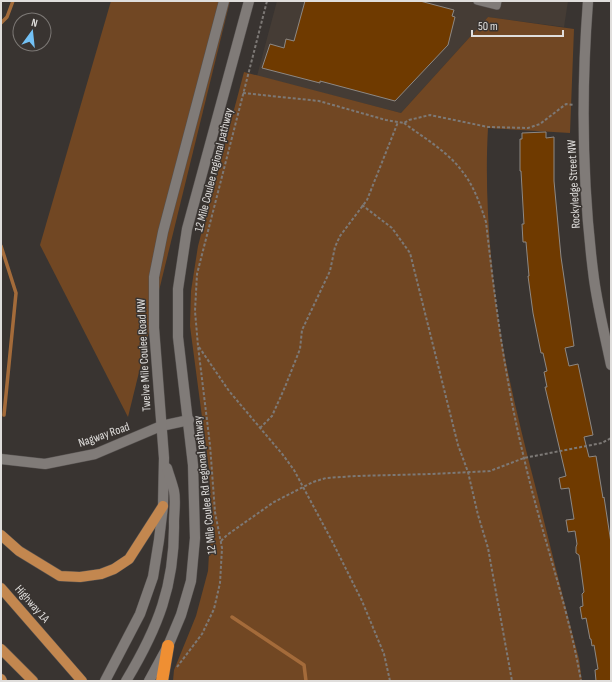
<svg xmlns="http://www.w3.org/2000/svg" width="612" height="682" font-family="'Sofia Sans Condensed',sans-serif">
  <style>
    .built { fill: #453c35 }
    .green { fill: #714723 }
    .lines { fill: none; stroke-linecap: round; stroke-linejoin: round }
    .stream { stroke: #a46b3a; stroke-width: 3.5 }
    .building { fill: #6f3a00; stroke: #8d8884 }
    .lane-casing { stroke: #565250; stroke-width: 8 }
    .street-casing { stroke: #565250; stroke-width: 11 }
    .secondary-casing { stroke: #565250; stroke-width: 11 }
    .primary-casing { stroke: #565250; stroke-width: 11 }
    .highway-casing { stroke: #565250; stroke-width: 13 }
    .path { stroke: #7d7976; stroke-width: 2; stroke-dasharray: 3 2; stroke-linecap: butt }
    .lane { stroke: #807b78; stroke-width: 7 }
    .street { stroke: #807b78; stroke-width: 10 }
    .secondary { stroke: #807b78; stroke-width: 10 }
    .primary { stroke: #c3874f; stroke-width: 10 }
    .highway { stroke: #ef8f33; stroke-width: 12 }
    .labels { text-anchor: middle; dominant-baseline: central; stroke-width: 3; stroke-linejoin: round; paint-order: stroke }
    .street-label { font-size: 12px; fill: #e0dedc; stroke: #393431 }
  </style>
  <rect width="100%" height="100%" fill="#393431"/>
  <polygon class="built" points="277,1 568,1 564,27 488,17 401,113 257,76"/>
  <g class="green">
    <polygon points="111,1 230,1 128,417 40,245"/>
    <path d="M 488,17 L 574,29 L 570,133 L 488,128 C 484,198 491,279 503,348 C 512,394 524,443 536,489 C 550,545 564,602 579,659 L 582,681 L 173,681 L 174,670 L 196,616 L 208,571 L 211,519 L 209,470 L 190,326 L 191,291 L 198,246 L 244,72 L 401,113 Z"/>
  </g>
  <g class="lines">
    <g class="stream">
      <polyline points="1,23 7,17 13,1"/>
      <polyline points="1,246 16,293 4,415"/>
      <polyline points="232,617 304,665 306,681"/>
    </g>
  </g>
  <g class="building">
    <polygon points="305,1 420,1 454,10 452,16 455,17 448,45 395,101 320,81 320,83 262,68 270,44 284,48 286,39 294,41"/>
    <polygon points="546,132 546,138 554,137 554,181 561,257 574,346 565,348 569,366 578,364 593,435 584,437 589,457 596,456 603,498 604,497 611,543 611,681 596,681 595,670 598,669 594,645 592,646 591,639 590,639 586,618 582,619 580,607 583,606 582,594 584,592 579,555 576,553 576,547 577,544 575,531 568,532 566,520 574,519 569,488 561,489 559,478 566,476 545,387 547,387 544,372 547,371 543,353 541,353 533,313 528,276 529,276 526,242 523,242 522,224 524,224 521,171 520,171 520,139 522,139 522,133"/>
  </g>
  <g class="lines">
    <defs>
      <polyline id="lane" points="477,1 497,6 498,1"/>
      <g id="street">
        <path d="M 588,1 C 581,93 582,187 594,279 C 598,308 605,336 611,365"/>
        <polyline points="1,459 45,464 95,454 161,426 189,420"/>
      </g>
      <g id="secondary">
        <polyline points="105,681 140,614 153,577 159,540 163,506 164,458 154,328 154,277 163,232 224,1"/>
        <path d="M 126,681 C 158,628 175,585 174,522 C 174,512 176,501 174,491 C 172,483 169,475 167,468"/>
        <polyline points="149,681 168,646 181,615 191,581 195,538 193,465 178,337 178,289 187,229 249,1"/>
      </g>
      <g id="primary">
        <polyline points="1,535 19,551 60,576 80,577 101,574 114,569 129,559 163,506"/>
        <polyline points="1,588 82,681"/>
        <polyline points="1,649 33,681"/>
        <polyline points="1,679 2,681"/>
      </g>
      <polyline id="highway" points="162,681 168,646"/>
    </defs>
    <use href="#lane" class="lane-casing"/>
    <use href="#street" class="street-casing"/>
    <use href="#secondary" class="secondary-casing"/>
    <use href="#primary" class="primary-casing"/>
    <use href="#highway" class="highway-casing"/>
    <g class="path">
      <polyline points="243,93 319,101 386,120 404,123 409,120 430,115 488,127 528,128 540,124 566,104 574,105"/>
      <path d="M 404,123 C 424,138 447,151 462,171 C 474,186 480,204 486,222 C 495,301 505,380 524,458 C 541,533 568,605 581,681"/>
      <polyline points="362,205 392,228 410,253 458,445 468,472 478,515 488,548 512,681"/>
      <polyline points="199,347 229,391 283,455 294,470 332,541 362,601 384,654 390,681"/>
      <polyline points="260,428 272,416 285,387 300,349 302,330 330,271 335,247 340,236 367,200 398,122"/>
      <polyline points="221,541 227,535 274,502 313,482 326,478 356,476 431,474 490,471 524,458 602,443 611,438"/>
      <polyline points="177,667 202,634 214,609 220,583 222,548 215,512 210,445 198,346 195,311 197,274 267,1"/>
    </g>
    <use href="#lane" class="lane"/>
    <use href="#street" class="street"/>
    <use href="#secondary" class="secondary"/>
    <use href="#primary" class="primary"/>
    <use href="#highway" class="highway"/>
  </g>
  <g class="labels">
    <g class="street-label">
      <text transform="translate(214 170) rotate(-76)">12 Mile Coulee regional pathway</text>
      <text transform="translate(574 184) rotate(-93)">Rockyledge Street NW</text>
      <text transform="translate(144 355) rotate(-93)">Twelve Mile Coulee Road NW</text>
      <text transform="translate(104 435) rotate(-19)">Nagway Road</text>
      <text transform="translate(205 485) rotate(-96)">12 Mile Coulee Rd regional pathway</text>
      <text transform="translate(32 604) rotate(49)">Highway 1A</text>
    </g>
  </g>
  <rect width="612" height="682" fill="none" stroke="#e0dedc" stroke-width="4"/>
  <g transform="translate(32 32) rotate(15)"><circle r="19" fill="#393431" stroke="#7c7875"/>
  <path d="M0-3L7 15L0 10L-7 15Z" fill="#73c1f5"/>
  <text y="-6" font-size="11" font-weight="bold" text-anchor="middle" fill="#e0dedc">N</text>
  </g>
  <path d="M472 30v6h91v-6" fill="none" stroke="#e0dedc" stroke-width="2"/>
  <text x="478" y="30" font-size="12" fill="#e0dedc" stroke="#393431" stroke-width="3" paint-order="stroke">50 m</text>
</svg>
